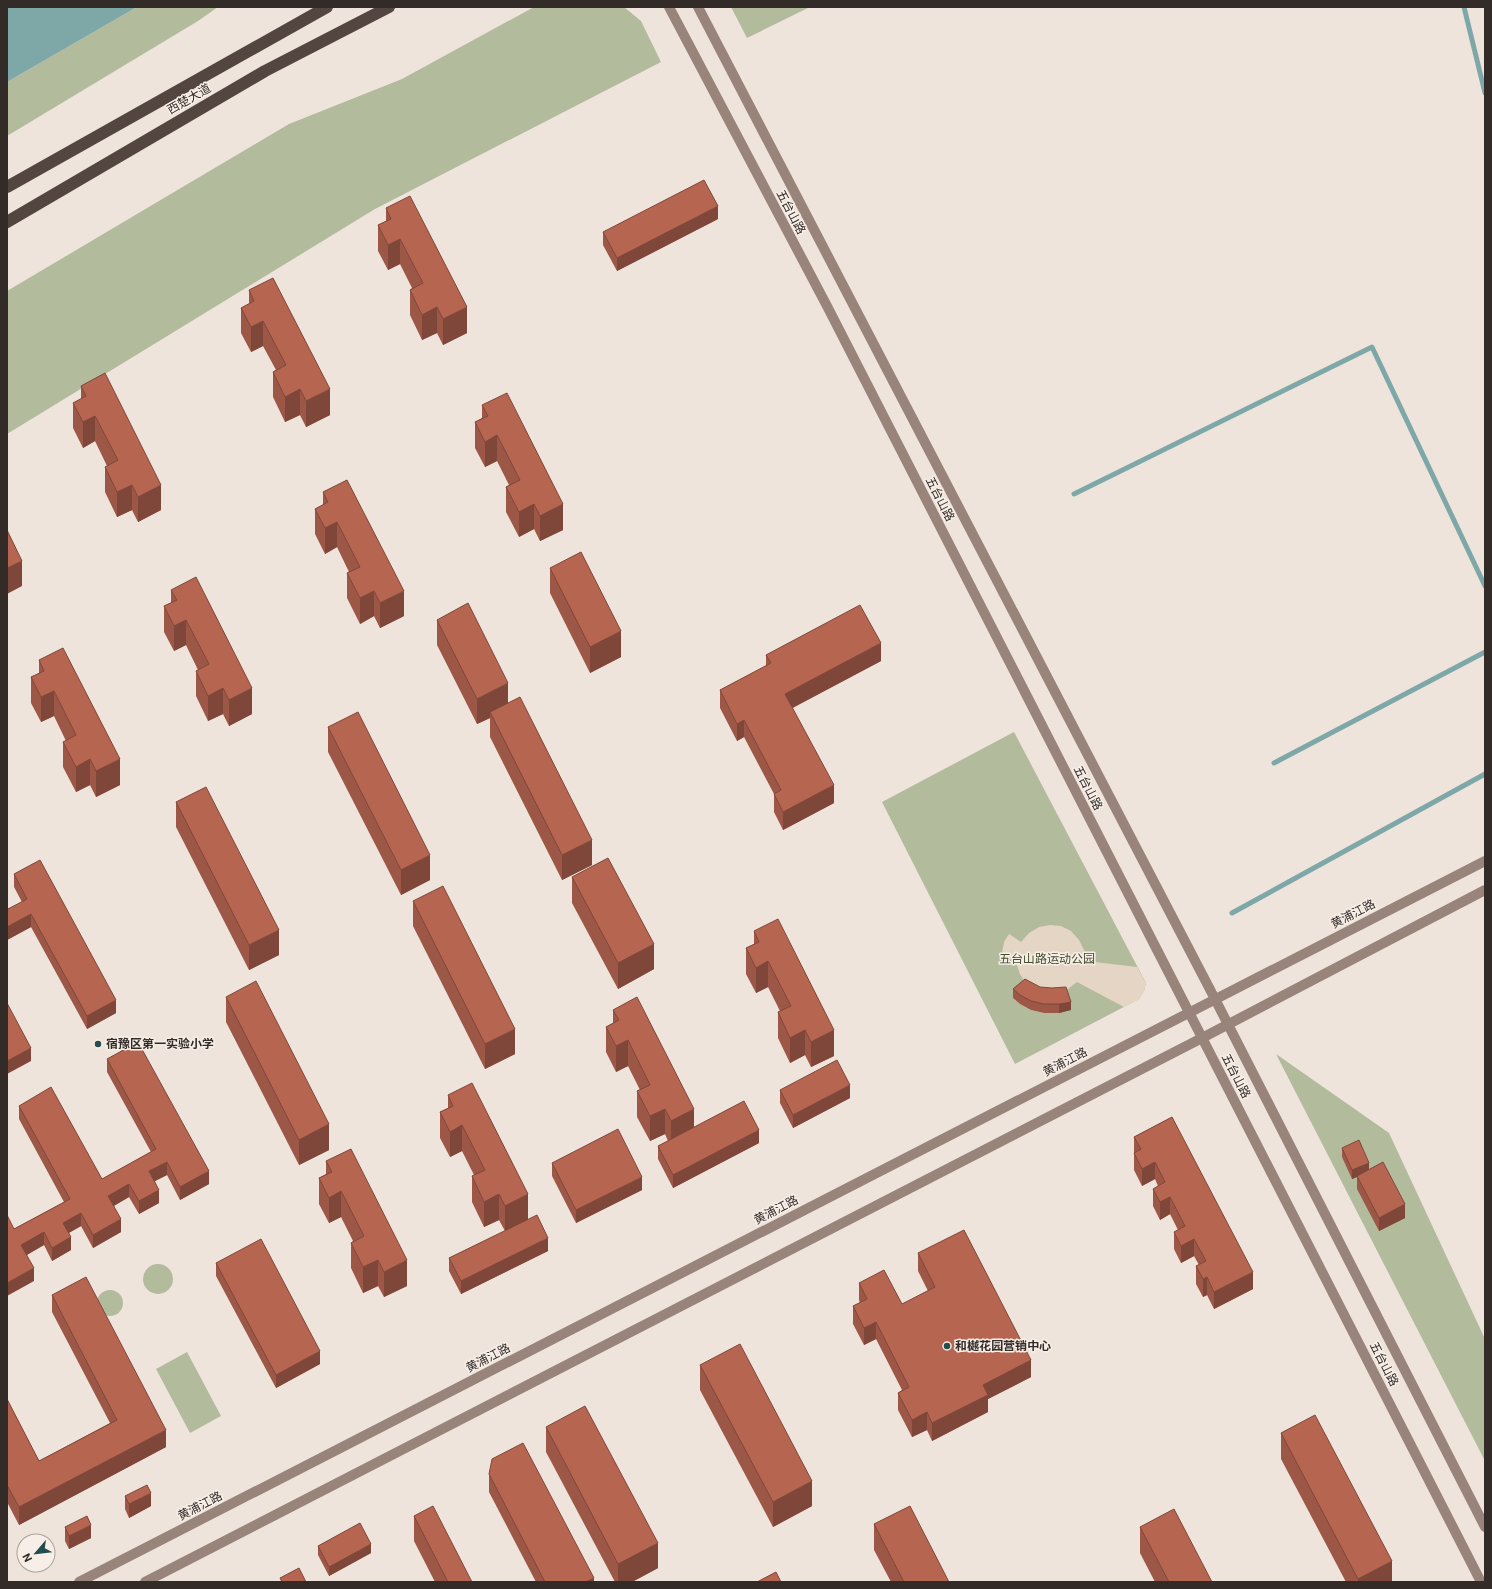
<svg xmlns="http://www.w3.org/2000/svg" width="1492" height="1589" font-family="Roboto,'Noto Sans SC',sans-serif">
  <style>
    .green { fill: #b3bb9d }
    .plaza { fill: #e4d5c4 }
    .water { fill: #7ea8a7 }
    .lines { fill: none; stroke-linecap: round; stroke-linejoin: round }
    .stream { stroke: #7ea8a7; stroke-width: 5 }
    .secondary { stroke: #98847b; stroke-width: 10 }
    .highway { stroke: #534540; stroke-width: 12 }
    .wall { fill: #9d5746 }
    .shaded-wall { fill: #7f4739 }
    .building { fill: #b66551; stroke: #7f4739 }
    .poi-dot { fill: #234e4f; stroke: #f7efe7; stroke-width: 1.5 }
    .labels { text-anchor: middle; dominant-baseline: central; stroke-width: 3; stroke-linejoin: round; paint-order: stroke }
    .street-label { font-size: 12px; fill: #332b28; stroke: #f7efe7 }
    .park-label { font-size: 12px; fill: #444e2f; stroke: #f7efe7 }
    .poi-label { font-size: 12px; font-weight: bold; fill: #332b28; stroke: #f7efe7; text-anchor: start }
  </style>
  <rect width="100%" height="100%" fill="#eee4db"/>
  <g class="green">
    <polygon points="137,7 218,7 198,21 7,136 7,82"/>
    <polygon points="534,7 624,7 641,21 661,62 375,209 7,434 7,291 289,124 402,79"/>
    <polygon points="731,7 810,7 747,38"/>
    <polygon points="1014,732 1146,983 1144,991 1139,999 1015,1064 882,802"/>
    <polygon points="1276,1054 1389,1133 1485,1339 1485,1461"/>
    <circle cx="158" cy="1279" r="15"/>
    <circle cx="110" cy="1303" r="13"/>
    <polygon points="187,1352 221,1416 190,1433 156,1369"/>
  </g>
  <polygon class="plaza" points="1050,925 1061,926 1071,931 1079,940 1084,950 1086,961 1137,967 1146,983 1144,991 1139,999 1124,1007 1077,982 1064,992 1071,1010 1059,1013 1044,1013 1031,1010 1020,1004 1013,998 1025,988 1026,984 1020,974 1016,963 1016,959 1001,959 1004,942 1009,934 1021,942 1029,933 1039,927"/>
  <polygon class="water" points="7,7 137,7 7,82"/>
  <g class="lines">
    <g class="stream">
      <polyline points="1464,7 1485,93"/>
      <polyline points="1074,494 1372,347 1485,586"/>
      <polyline points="1274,763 1485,652"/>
      <polyline points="1232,913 1485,774"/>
    </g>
    <g class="secondary">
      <polyline points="669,7 827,306 1481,1582"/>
      <polyline points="698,7 1215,999 1485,1527"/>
      <polyline points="79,1582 1485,861"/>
      <polyline points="145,1582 1202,1038 1485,890"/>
    </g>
    <g class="highway">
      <polyline points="7,187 327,7"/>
      <polyline points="7,222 265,71 389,7"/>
    </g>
  </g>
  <g class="wall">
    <polygon points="386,208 467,333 443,345 437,333 422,340 410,315 410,290 412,288 400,264 388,270 378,251 378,225 386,221"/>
    <polygon points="718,219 617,271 603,245 603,232"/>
    <polygon points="249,290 330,415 306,427 300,415 285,422 273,397 273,372 276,370 263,346 251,352 241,333 241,308 249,304"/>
    <polygon points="81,386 161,510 138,522 132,510 117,517 105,492 105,467 107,466 95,441 83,448 73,428 73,403 81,399"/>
    <polygon points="482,405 563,530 540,541 534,529 519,537 506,512 506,487 509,485 497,461 485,467 475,448 475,422 482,418"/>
    <polygon points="323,492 404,616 380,628 374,616 360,624 347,598 347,573 349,572 337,547 325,554 315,534 315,509 323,505"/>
    <polygon points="550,568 621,657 590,673 550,593"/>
    <polygon points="171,590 252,714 229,726 223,714 208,721 196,696 196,671 198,670 186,645 174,651 164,632 164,606 171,603"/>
    <polygon points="437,620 508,703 592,865 562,880 490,737 490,718 477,724 437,645"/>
    <polygon points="766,655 881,661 792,708 834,803 783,830 774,812 774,794 744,737 737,741 720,708 720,690 766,666"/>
    <polygon points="39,660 120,785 96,797 90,785 76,792 63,767 63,742 66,741 54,716 41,722 31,703 31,677 39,674"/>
    <polygon points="328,727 430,880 401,895 328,752"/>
    <polygon points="176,802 279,955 249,970 176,827"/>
    <polygon points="14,874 116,1013 87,1029 31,927 7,940 7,907 8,909 22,902 14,887"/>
    <polygon points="572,877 654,969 618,989 572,903"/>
    <polygon points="413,901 515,1054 485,1069 413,926"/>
    <polygon points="754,931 834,1056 811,1067 805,1055 790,1063 778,1038 778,1012 780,1011 768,987 756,993 746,974 746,948 754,944"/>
    <polygon points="1025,979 1071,1010 1059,1013 1044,1013 1031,1010 1020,1004 1013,998 1013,989"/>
    <polygon points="226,997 329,1150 299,1165 226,1022"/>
    <polygon points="613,1010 694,1127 759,1143 673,1188 658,1159 658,1146 668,1141 665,1134 650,1141 637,1117 637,1091 640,1090 628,1066 616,1072 606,1052 606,1027 613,1023"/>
    <polygon points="107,1059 209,1184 180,1200 167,1175 155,1181 159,1203 139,1214 129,1197 114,1206 121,1232 93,1248 81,1226 69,1233 71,1250 52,1261 44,1245 27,1255 34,1281 14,1229 64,1202 19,1119 19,1106 102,1179 151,1152 107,1072"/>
    <polygon points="780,1090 850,1098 793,1128 780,1103"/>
    <polygon points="448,1095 528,1219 548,1251 461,1294 449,1271 449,1258 505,1231 499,1220 484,1227 472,1202 472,1176 474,1175 462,1151 450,1157 440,1138 440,1112 448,1108"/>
    <polygon points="1172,1117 1253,1289 1214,1309 1207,1295 1203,1297 1196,1284 1196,1266 1199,1265 1194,1256 1181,1263 1174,1249 1174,1232 1178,1230 1170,1214 1160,1220 1153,1206 1153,1189 1158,1186 1155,1179 1142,1186 1134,1170 1134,1137"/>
    <polygon points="1342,1148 1369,1170 1405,1218 1379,1231 1357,1189 1357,1177 1352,1179 1342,1157"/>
    <polygon points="326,1161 407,1286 384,1297 378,1286 363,1293 351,1268 351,1243 353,1241 341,1217 329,1223 319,1204 319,1178 326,1174"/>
    <polygon points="552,1163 642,1190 576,1223 552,1176"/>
    <polygon points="918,1253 1031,1377 988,1399 988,1412 932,1441 927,1430 912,1437 898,1410 898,1393 902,1390 876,1339 864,1345 853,1324 853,1306 860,1303 859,1300 859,1283 902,1304 928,1291 918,1271"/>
    <polygon points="216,1263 320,1364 276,1388 216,1276"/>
    <polygon points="52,1295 166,1447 19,1525 7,1502 7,1399 39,1461 110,1423 52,1312"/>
    <polygon points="700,1365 812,1506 773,1527 700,1390"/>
    <polygon points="546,1427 658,1568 632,1582 615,1582 546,1452"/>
    <polygon points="1281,1433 1392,1582 1346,1582 1281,1459"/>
    <polygon points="489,1474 594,1582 536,1582 489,1492"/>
    <polygon points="125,1496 151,1506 129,1518 125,1509"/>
    <polygon points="414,1516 472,1582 435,1582 414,1541"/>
    <polygon points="874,1524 949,1582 891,1582 874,1550"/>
    <polygon points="65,1527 91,1538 69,1549 65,1541"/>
    <polygon points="1140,1527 1212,1582 1155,1582 1140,1553"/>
    <polygon points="318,1546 371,1553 329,1576 318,1555"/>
  </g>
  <g class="shaded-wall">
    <polygon points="718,206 718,219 617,271 617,258"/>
    <polygon points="400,239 400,264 388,270 388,245"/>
    <polygon points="437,307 437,333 422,340 422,315"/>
    <polygon points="467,307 467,333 443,345 443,319"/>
    <polygon points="263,321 263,346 251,352 251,327"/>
    <polygon points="300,389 300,415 285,422 285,397"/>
    <polygon points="330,389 330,415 306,427 306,401"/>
    <polygon points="95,416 95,441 83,448 83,422"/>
    <polygon points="497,435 497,461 485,467 485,442"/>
    <polygon points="132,485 132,510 117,517 117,492"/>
    <polygon points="161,485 161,510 138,522 138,497"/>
    <polygon points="534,504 534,529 519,537 519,512"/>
    <polygon points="563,504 563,530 540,541 540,516"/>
    <polygon points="337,522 337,547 325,554 325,528"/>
    <polygon points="22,561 22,586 7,594 7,568"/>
    <polygon points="374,591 374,616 360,624 360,598"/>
    <polygon points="404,591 404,616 380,628 380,603"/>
    <polygon points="186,620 186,645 174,651 174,626"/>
    <polygon points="621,631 621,657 590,673 590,647"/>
    <polygon points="881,643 881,661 785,712 785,694"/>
    <polygon points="508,683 508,708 490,712 490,718 477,724 477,699"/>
    <polygon points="223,688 223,714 208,721 208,696"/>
    <polygon points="252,688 252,714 229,726 229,700"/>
    <polygon points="54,691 54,716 41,722 41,697"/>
    <polygon points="744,720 744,737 737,741 737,724"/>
    <polygon points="90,759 90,785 76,792 76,767"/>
    <polygon points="120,759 120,785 96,797 96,771"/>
    <polygon points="834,785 834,803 783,830 783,812"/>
    <polygon points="592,840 592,865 562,880 562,855"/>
    <polygon points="430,855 430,880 401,895 401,870"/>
    <polygon points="31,914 31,927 7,940 7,927"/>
    <polygon points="279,930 279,955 249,970 249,945"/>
    <polygon points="654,944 654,969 618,989 618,963"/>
    <polygon points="768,961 768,987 756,993 756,968"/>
    <polygon points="116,1000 116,1013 87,1029 87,1016"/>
    <polygon points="1071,1002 1071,1010 1059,1013 1059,1004"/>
    <polygon points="515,1029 515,1054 485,1069 485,1044"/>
    <polygon points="805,1030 805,1055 790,1063 790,1038"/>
    <polygon points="834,1030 834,1056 811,1067 811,1042"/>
    <polygon points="628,1040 628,1066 616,1072 616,1046"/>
    <polygon points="31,1048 31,1061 7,1074 7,1061"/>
    <polygon points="850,1085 850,1098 793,1128 793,1115"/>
    <polygon points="665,1109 665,1134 650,1141 650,1116"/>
    <polygon points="694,1109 694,1134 671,1146 671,1121"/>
    <polygon points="329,1124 329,1150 299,1165 299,1140"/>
    <polygon points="462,1125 462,1151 450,1157 450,1132"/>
    <polygon points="759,1130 759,1143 673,1188 673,1175"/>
    <polygon points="167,1162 167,1175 149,1184 149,1171"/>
    <polygon points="1155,1162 1155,1179 1142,1186 1142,1169"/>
    <polygon points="1369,1163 1369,1172 1352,1179 1352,1170"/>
    <polygon points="209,1171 209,1184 180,1200 180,1187"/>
    <polygon points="642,1177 642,1190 576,1223 576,1210"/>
    <polygon points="129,1184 129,1197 108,1209 108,1196"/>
    <polygon points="159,1190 159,1203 139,1214 139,1201"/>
    <polygon points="341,1191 341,1217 329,1223 329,1198"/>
    <polygon points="499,1194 499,1220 484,1227 484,1202"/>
    <polygon points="528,1194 528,1220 505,1231 505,1206"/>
    <polygon points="1170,1197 1170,1214 1160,1220 1160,1202"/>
    <polygon points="1405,1204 1405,1218 1379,1231 1379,1218"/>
    <polygon points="81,1213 81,1226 63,1236 63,1223"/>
    <polygon points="121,1219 121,1232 93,1248 93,1235"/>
    <polygon points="44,1232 44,1245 21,1258 21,1245"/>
    <polygon points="71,1237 71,1250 52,1261 52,1248"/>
    <polygon points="548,1238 548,1251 461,1294 461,1281"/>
    <polygon points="1194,1239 1194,1256 1181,1263 1181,1246"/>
    <polygon points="378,1260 378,1286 363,1293 363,1267"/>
    <polygon points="407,1260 407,1286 384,1297 384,1272"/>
    <polygon points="34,1268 34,1281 7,1296 7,1283"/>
    <polygon points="1253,1272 1253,1289 1214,1309 1214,1292"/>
    <polygon points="1207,1277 1207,1295 1203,1297 1203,1279"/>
    <polygon points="876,1322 876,1339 864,1345 864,1328"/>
    <polygon points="320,1351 320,1364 276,1388 276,1375"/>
    <polygon points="1031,1360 1031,1377 988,1399 988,1412 932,1441 932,1423 983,1385"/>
    <polygon points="927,1412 927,1430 912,1437 912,1420"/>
    <polygon points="166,1430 166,1447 19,1525 19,1507"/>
    <polygon points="812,1481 812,1506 773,1527 773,1502"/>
    <polygon points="151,1493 151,1506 129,1518 129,1504"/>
    <polygon points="91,1525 91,1538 69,1549 69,1536"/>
    <polygon points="658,1543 658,1568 632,1582 618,1582 618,1564"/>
    <polygon points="371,1544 371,1553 329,1576 329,1567"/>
    <polygon points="1392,1561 1392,1582 1358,1582 1358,1579"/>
    <polygon points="594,1578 594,1582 586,1582"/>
  </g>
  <g class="building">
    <polygon points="704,180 718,206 617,258 603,232"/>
    <polygon points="410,196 467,307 443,319 437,307 422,315 410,290 423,283 400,239 388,245 378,225 391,219 386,208"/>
    <polygon points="273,278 330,389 306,401 300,389 285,397 273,372 286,365 263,321 251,327 241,308 254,301 249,290"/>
    <polygon points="105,373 161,485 138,497 132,485 117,492 105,467 118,460 95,416 83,422 73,403 86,396 81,386"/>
    <polygon points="507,393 563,504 540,516 534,504 519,512 506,487 520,480 497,435 485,442 475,422 488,416 482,405"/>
    <polygon points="347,480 404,591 380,603 374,591 360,598 347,573 360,567 337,522 325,528 315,509 328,502 323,492"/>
    <polygon points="7,530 22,561 7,568"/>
    <polygon points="581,552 621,631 590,647 550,568"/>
    <polygon points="196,577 252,688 229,700 223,688 208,696 196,671 209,664 186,620 174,626 164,606 177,600 171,590"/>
    <polygon points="468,603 508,683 477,699 437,620"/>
    <polygon points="860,605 881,643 785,694 834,785 783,812 774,794 781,790 744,720 737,724 720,690 771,663 766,655"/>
    <polygon points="63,648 120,759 96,771 90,759 76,767 63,742 76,735 54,691 41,697 31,677 44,671 39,660"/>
    <polygon points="520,697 592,840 562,855 490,712"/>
    <polygon points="358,712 430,855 401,870 328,727"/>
    <polygon points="206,787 279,930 249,945 176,802"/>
    <polygon points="608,858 654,944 618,963 572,877"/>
    <polygon points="40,860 116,1000 87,1016 31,914 7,927 7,907 8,909 27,899 14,874"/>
    <polygon points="443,886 515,1029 485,1044 413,901"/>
    <polygon points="778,919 834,1030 811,1042 805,1030 790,1038 778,1012 791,1006 768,961 756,968 746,948 759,942 754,931"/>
    <polygon points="1025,979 1040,987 1052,988 1066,987 1071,1002 1059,1004 1044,1004 1031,1001 1020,995 1013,989"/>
    <polygon points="256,981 329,1124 299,1140 226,997"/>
    <polygon points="637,997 694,1109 671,1121 665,1109 650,1116 637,1091 650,1085 628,1040 616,1046 606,1027 619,1020 613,1010"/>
    <polygon points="7,1003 31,1048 7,1061"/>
    <polygon points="138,1042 209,1171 180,1187 167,1162 149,1171 159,1190 139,1201 129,1184 108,1196 121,1219 93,1235 81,1213 63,1223 71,1237 52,1248 44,1232 21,1245 34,1268 7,1283 7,1215 14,1229 70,1199 19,1106 51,1087 102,1179 156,1149 107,1059"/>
    <polygon points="837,1060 850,1085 793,1115 780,1090"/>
    <polygon points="472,1083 528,1194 505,1206 499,1194 484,1202 472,1176 485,1170 462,1125 450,1132 440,1112 453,1106 448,1095"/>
    <polygon points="744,1101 759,1130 673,1175 658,1146"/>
    <polygon points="1172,1117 1253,1272 1214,1292 1207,1277 1203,1279 1196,1266 1206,1261 1194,1239 1181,1246 1174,1232 1185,1226 1170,1197 1160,1202 1153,1189 1165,1182 1155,1162 1142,1169 1134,1153 1141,1149 1134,1137"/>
    <polygon points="618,1129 642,1177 576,1210 552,1163"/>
    <polygon points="1359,1140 1369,1163 1352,1170 1342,1148"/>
    <polygon points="351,1149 407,1260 384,1272 378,1260 363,1267 351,1243 364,1236 341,1191 329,1198 319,1178 332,1172 326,1161"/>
    <polygon points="1383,1162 1405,1204 1379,1218 1357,1176"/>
    <polygon points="537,1215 548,1238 461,1281 449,1258"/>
    <polygon points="964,1230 1031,1360 983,1385 988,1395 932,1423 927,1412 912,1420 898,1393 909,1387 876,1322 864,1328 853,1306 867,1299 859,1283 884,1270 902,1304 935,1287 918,1253"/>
    <polygon points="261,1239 320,1351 276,1375 216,1263"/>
    <polygon points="86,1277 166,1430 19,1507 7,1485 7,1399 39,1461 117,1420 52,1295"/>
    <polygon points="740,1344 812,1481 773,1502 700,1365"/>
    <polygon points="585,1406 658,1543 618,1564 546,1427"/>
    <polygon points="1315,1415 1392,1561 1358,1579 1281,1433"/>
    <polygon points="523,1443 594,1578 586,1582 545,1582 489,1474 492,1459"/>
    <polygon points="147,1485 151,1493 129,1504 125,1496"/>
    <polygon points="433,1506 472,1582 448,1582 414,1516"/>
    <polygon points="910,1506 949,1582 904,1582 874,1524"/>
    <polygon points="1174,1509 1212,1582 1169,1582 1140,1527"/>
    <polygon points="87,1516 91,1525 69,1536 65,1527"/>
    <polygon points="360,1523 371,1544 329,1567 318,1546"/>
    <polygon points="299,1568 306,1582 282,1582 280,1578"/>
    <polygon points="776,1572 781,1582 757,1582"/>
  </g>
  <g class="poi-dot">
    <circle cx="98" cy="1044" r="4"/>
    <circle cx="947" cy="1346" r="4"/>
  </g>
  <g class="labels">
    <g class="street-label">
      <text transform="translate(189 99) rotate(-30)">西楚大道</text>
      <text transform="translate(791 212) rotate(62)">五台山路</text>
      <text transform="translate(940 499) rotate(63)">五台山路</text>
      <text transform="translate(1088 788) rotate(63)">五台山路</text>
      <text transform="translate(1353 914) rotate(-27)">黄浦江路</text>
      <text transform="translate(1065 1062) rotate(-27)">黄浦江路</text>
      <text transform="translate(1236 1076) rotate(63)">五台山路</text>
      <text transform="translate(776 1210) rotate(-27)">黄浦江路</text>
      <text transform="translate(488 1358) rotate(-27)">黄浦江路</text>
      <text transform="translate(1384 1364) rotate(63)">五台山路</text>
      <text transform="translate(200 1506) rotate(-27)">黄浦江路</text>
    </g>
    <g class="park-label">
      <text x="1047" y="959">五台山路运动公园</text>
    </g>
    <g class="poi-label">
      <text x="106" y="1044">宿豫区第一实验小学</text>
      <text x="955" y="1346">和樾花园营销中心</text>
    </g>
  </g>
  <rect width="1492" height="1589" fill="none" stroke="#332b28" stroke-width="16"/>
  <g transform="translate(36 1553) rotate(242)"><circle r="19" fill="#f7efe7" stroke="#a9a19b"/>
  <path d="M0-3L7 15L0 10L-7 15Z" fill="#234e4f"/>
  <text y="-6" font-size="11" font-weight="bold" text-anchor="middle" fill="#332b28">N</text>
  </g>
</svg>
